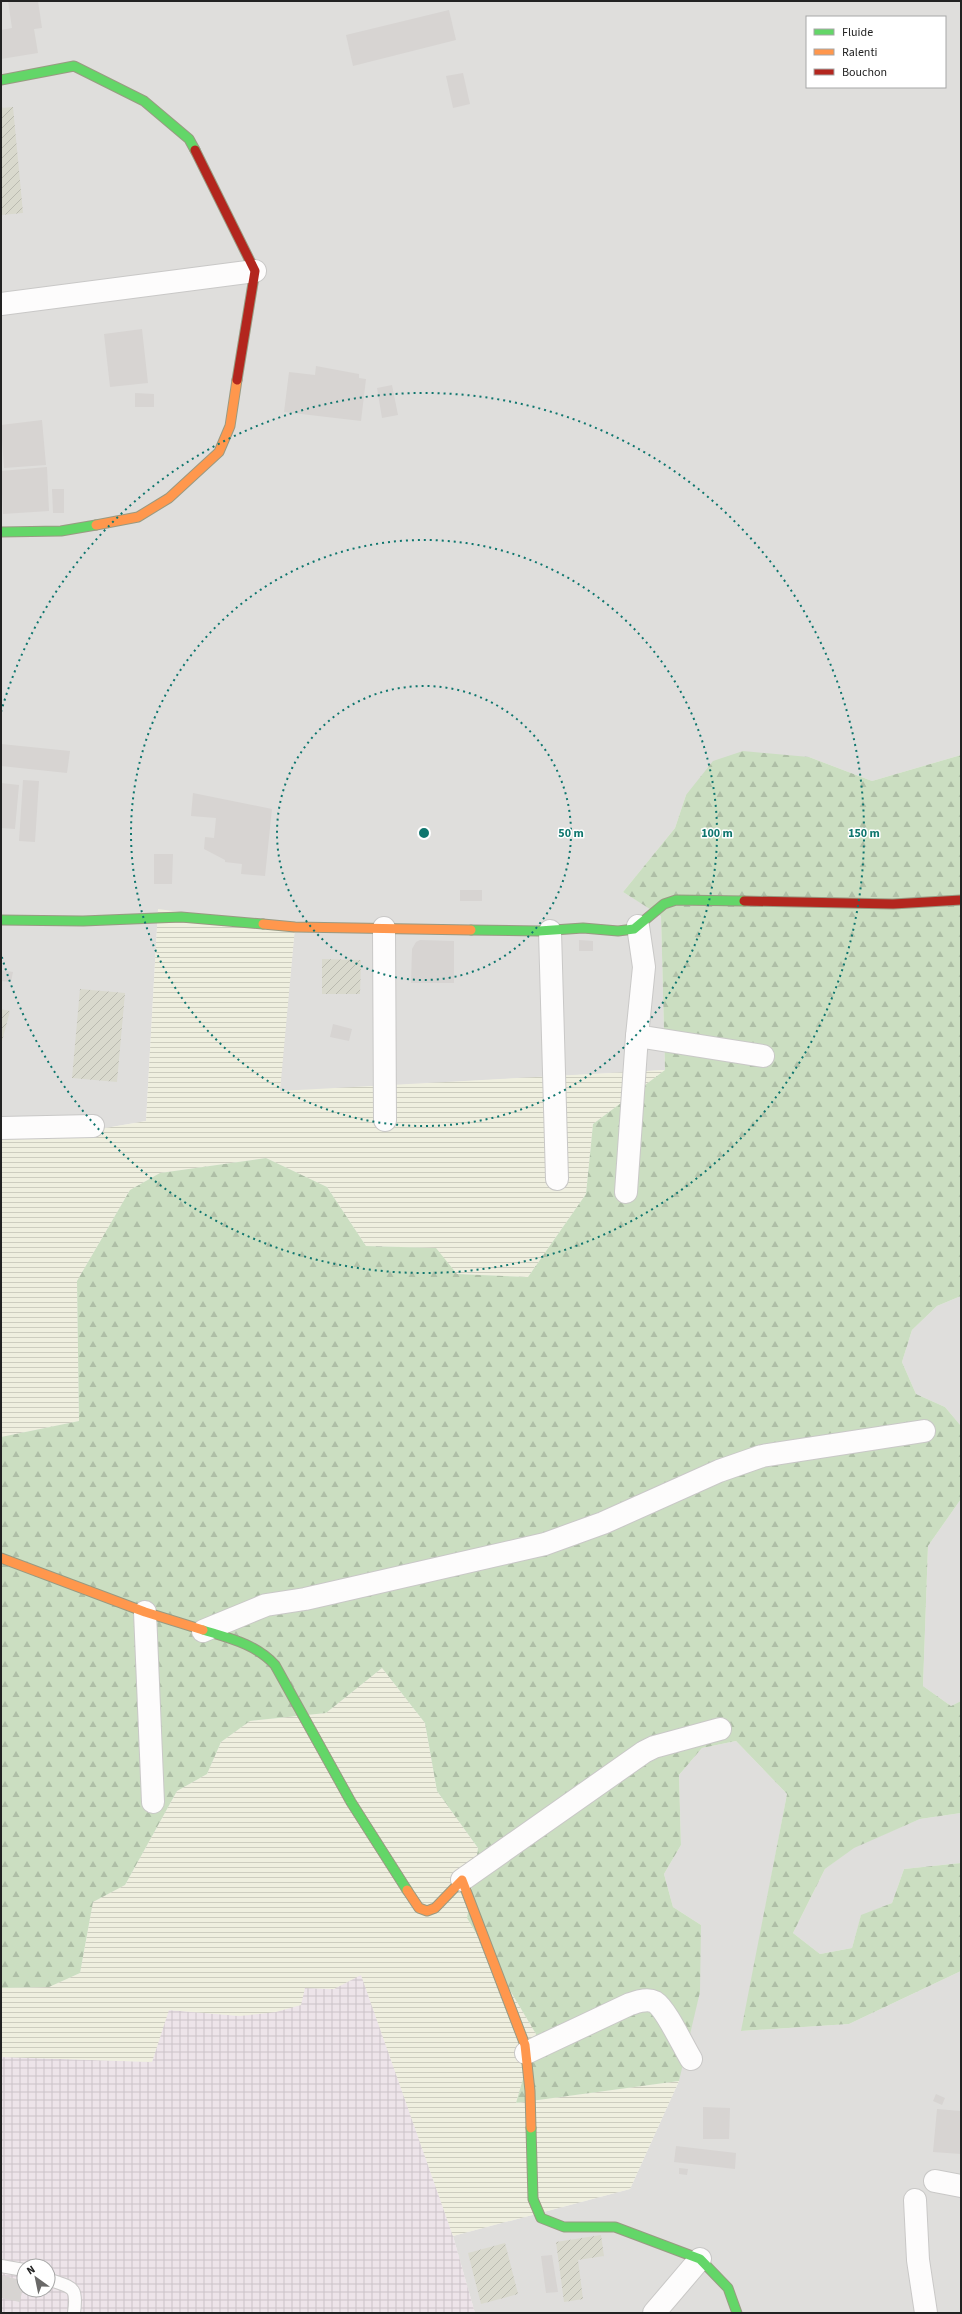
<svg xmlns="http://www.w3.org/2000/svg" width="962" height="2314" font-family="'Source Sans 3',sans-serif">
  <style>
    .residential { fill: #dfdedc; fill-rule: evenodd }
    .industrial { fill: url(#industrial-grid); fill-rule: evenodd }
    .construction { fill: url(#construction-furrows) }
    .farmland { fill: url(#farmland-rules) }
    .forest { fill: url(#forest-firs) }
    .building { fill: #d7d4d2 }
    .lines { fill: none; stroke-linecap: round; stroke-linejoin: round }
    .lane-casing { stroke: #c9c8c7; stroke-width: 14 }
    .street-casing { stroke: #c9c8c7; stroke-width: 24 }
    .fast-casing { stroke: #999a82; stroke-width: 11 }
    .slow-casing { stroke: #999a82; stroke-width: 11 }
    .jam-casing { stroke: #999a82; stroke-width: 11 }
    .lane { stroke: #fdfcfc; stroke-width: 12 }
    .street { stroke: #fdfcfc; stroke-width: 22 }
    .fast { stroke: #63d668; stroke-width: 9 }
    .slow { stroke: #ff974d; stroke-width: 9 }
    .jam { stroke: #b3261e; stroke-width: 9 }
    .ring { fill: none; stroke: #0f766e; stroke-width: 2; stroke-dasharray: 2 4 }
    .centre { fill: #0f766e; stroke: #fff; stroke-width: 2 }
    .ring-label { font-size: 12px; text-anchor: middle; font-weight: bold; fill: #0f766e; stroke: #fff; stroke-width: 3; stroke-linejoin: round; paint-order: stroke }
  </style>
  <defs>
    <pattern id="industrial-grid" width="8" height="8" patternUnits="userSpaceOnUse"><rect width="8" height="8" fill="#ede4e9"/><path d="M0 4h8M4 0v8" fill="none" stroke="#cbc3c8"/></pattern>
    <pattern id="construction-furrows" width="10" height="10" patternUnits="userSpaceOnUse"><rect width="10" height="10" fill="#d9d9cd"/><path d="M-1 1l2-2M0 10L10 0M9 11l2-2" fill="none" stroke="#babab0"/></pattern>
    <pattern id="farmland-rules" width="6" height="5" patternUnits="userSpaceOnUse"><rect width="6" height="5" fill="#efefdf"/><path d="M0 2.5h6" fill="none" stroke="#cdcdbf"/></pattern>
    <pattern id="forest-firs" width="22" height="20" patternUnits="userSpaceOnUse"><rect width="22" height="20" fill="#cbdec1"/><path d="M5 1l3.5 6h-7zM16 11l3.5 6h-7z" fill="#aebea6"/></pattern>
  </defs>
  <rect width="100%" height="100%" fill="#f0eeeb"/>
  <g class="residential">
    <path d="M 1,1 L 961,1 L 961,755 L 872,781 L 809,757 L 686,795 L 675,828 L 623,892 L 661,915 L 665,1070 L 279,1092 L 295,927 L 158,910 L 146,1121 L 94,1130 L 1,1129 ZM 807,17 L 945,17 L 945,87 L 807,87 Z"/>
    <polygon points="961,1296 961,1426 945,1407 916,1394 902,1362 912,1330 937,1306"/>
    <polygon points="961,1499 961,1701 951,1706 923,1686 928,1546"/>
    <polygon points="736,1741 787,1794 742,2031 849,2024 961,1971 961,2313 475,2313 453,2236 630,2189 679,2081 701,1925 673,1907 664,1874 681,1845 679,1775 702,1748"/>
    <polygon points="961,1813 961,1863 904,1869 892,1903 861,1916 852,1948 820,1954 793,1933 825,1869 854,1847 920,1819"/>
  </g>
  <path class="industrial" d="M 361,1974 L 453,2236 L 475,2313 L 1,2313 L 1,2057 L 152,2062 L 168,2010 L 240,2016 L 305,1988 L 334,1989 ZM 24,2266 L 48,2266 L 48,2290 L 24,2290 Z"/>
  <g class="construction">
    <polygon points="13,107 23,213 1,215 1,108"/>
    <polygon points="322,959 361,960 360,994 322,994"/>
    <polygon points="80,989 125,993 117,1082 72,1078"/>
    <polygon points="1,1009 10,1011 1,1045"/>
    <polygon points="601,2235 604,2256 578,2260 583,2299 564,2302 556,2242"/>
    <polygon points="505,2243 518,2294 481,2304 468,2253"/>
  </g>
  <g class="farmland">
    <polygon points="158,909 295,927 280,1091 665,1070 593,1124 586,1194 528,1277 457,1274 435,1248 366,1246 327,1187 266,1158 160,1173 130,1190 77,1281 79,1421 1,1437 1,1129 94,1130 146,1121"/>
    <polygon points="382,1668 425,1723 437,1791 478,1848 467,1918 536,2034 516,2103 679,2081 630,2189 453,2236 361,1975 334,1989 305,1988 301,2005 276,2012 240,2016 169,2010 152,2062 1,2057 1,1988 49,1987 80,1973 93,1902 125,1885 177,1791 207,1774 221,1742 250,1721 326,1713"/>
  </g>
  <polygon class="forest" points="743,751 809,757 872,781 961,755 961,1296 937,1306 912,1330 902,1362 916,1394 945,1407 961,1426 961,1499 928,1546 923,1686 951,1706 961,1701 961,1813 920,1819 854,1848 825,1869 793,1933 820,1954 852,1948 861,1915 892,1903 904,1869 961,1863 961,1971 849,2024 741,2031 787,1794 736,1741 702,1748 679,1775 681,1845 664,1874 673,1907 701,1925 700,1992 679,2081 516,2103 536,2034 467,1918 478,1848 437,1791 425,1723 382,1668 326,1713 250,1721 221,1742 207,1774 177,1791 125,1885 93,1902 80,1973 49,1987 1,1988 1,1437 79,1421 77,1281 130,1190 160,1173 266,1158 327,1187 366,1246 436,1248 457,1274 528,1277 586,1194 593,1124 665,1070 661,916 623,892 675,828 686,795 713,761"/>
  <g class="building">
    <polygon points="8,1 38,1 42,28 34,29 38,53 1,59 1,30 12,28"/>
    <polygon points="449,10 456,40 353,66 346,35"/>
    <polygon points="463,73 470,104 453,108 446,76"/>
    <polygon points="142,329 148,383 110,387 104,334"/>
    <polygon points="316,366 359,374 359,378 366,379 361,421 284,412 289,372 315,375"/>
    <polygon points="392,385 398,415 382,418 377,388"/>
    <polygon points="135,393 154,394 154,407 135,407"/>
    <polygon points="42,420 46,465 4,468 1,425"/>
    <polygon points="47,467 49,511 3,514 1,471"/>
    <polygon points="52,489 64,489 64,513 53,513"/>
    <polygon points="1,744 70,751 67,773 1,766"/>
    <polygon points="23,780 39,781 35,842 19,841"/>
    <polygon points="1,783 19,785 15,829 1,828"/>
    <polygon points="193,793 272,809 265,876 241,874 242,864 225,862 225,860 204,849 205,837 214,838 216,818 191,816"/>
    <polygon points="154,854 173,854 172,884 154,884"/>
    <rect x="460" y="890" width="22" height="11"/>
    <polygon points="420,940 454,941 454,983 411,983 412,949 416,942"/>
    <polygon points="579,940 593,941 593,951 579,951"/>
    <polygon points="1,970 13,972 11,982 1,981"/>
    <polygon points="333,1024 352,1029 349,1041 330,1037"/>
    <polygon points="936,2094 945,2098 942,2105 933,2101"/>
    <polygon points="703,2107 730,2108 729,2139 703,2139"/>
    <polygon points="937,2109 961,2111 961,2154 933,2152"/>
    <polygon points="676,2146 736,2153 735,2169 674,2162"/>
    <polygon points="679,2168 688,2169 687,2175 679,2174"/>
    <polygon points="552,2255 558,2292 546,2293 541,2256"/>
    <polygon points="1,2275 24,2281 20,2302 1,2298"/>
  </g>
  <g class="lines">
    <defs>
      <g id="lane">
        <polyline points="1,2266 24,2270"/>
        <path d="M 48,2279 C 72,2288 78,2285 74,2313"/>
      </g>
      <g id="street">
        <polyline points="1,304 255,271"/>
        <polyline points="638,926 644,967 637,1036 763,1056"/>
        <polyline points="384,928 385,1120"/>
        <polyline points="550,931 557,1179"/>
        <polyline points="1,1128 93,1126"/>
        <polyline points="626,1192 637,1036"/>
        <polyline points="145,1612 153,1802"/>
        <polyline points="203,1631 266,1605 305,1599 545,1544 603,1523 719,1471 762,1456 924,1431"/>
        <polyline points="462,1880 644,1752 654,1747 720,1729"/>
        <path d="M 526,2053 L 630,2004 C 637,2002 647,1998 655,2002 C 666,2009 683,2046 691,2059"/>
        <polyline points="935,2181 961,2186"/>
        <polyline points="915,2200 918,2260 926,2313"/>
        <polyline points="654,2313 700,2259"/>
      </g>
      <g id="fast">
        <polyline points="1,80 74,66 144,101 189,139 195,150"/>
        <polyline points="1,532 61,531 96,525"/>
        <polyline points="1,920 83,921 181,917 263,924"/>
        <polyline points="471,930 539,931 583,928 618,931 634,929 664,904 676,900 744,901"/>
        <path d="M 203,1630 C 229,1638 256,1644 275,1665 L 351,1802 L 407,1890"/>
        <polyline points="531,2128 533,2199 541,2218 564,2227 615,2227 700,2259 728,2288 737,2313"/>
      </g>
      <g id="slow">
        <polyline points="96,525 138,517 169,498 219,452 230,426 237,380"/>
        <polyline points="263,924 295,927 471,930"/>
        <polyline points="1,1558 145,1612 203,1630"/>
        <polyline points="407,1890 419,1908 427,1911 435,1908 462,1880 525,2045 530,2091 531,2128"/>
      </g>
      <g id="jam">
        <polyline points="195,150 255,271 237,380"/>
        <polyline points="744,901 893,904 961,900"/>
      </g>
    </defs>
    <use href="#lane" class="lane-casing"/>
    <use href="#street" class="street-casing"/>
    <use href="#fast" class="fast-casing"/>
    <use href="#slow" class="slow-casing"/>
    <use href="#jam" class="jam-casing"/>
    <use href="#lane" class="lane"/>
    <use href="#street" class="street"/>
    <use href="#fast" class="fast"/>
    <use href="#slow" class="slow"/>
    <use href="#jam" class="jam"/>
  </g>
  <g class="ring">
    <circle cx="424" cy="833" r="147"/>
    <circle cx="424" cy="833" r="293"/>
    <path d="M1 712A440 440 0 1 1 1 954"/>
  </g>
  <circle cx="424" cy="833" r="6" class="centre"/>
  <g class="ring-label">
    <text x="571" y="837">50 m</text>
    <text x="717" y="837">100 m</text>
    <text x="864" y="837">150 m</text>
  </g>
  <rect width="962" height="2314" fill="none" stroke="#222222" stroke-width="4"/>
  <rect x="806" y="16" width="140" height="72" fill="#ffffff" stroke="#a7a7a7"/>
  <rect x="814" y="29" width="20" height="6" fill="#63d668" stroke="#a7a7a7"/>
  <text x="842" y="36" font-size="12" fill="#222222">Fluide</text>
  <rect x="814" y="49" width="20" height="6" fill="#ff974d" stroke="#a7a7a7"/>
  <text x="842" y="56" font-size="12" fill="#222222">Ralenti</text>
  <rect x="814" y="69" width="20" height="6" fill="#b3261e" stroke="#a7a7a7"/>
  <text x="842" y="76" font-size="12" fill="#222222">Bouchon</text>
  <g transform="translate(36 2278) rotate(327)"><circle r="19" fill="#ffffff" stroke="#a7a7a7"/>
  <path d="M0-3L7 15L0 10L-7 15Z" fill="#6a6968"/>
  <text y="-6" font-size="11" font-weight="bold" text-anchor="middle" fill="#222222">N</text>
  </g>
</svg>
